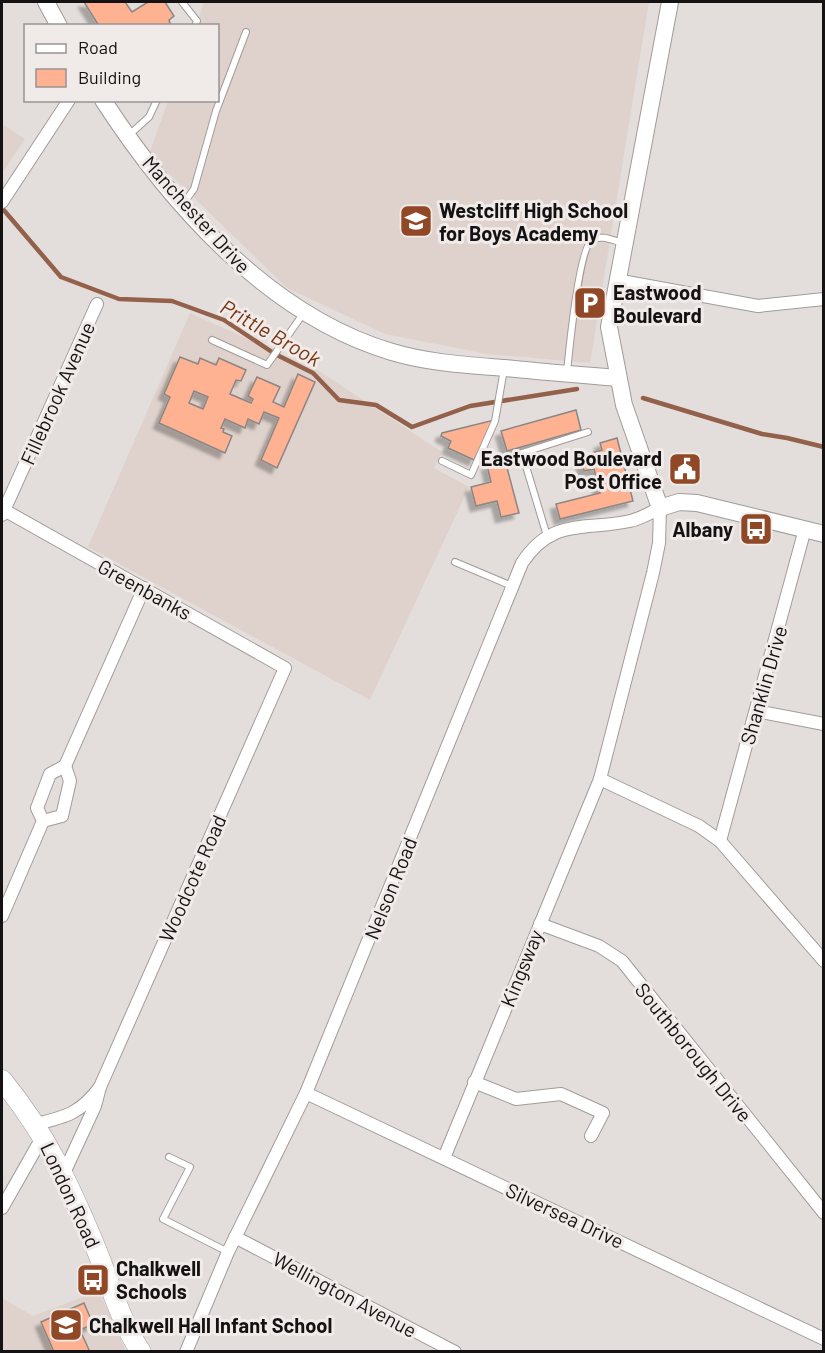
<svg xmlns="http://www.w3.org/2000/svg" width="825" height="1353" font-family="Barlow,sans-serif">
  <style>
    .built { fill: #dfd2cc }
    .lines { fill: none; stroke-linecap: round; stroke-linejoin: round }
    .stream { stroke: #93604a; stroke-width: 4.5 }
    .building { fill: #feb291; stroke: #8b8684; stroke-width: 1.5; fill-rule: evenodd; filter: url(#shadow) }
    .lane-casing { stroke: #a19c9a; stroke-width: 8 }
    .street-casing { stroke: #a19c9a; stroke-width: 14 }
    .secondary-casing { stroke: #a19c9a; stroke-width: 18 }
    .primary-casing { stroke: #a19c9a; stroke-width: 21 }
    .lane { stroke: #fff; stroke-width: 6 }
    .street { stroke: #fff; stroke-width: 12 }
    .secondary { stroke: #fff; stroke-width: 16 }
    .primary { stroke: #fff; stroke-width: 20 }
    .labels { text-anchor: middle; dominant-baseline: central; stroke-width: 6; stroke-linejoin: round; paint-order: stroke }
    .poi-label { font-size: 20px; font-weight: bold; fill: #141212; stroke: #f0ebe9; text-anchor: start }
    .street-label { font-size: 20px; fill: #141212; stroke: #f0ebe9 }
    .water-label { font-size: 21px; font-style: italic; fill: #773513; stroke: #f0ebe9 }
  </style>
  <defs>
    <filter id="shadow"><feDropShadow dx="-5.5" dy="5.5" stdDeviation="1.5" flood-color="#0004"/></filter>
  </defs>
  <rect width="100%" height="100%" fill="#e3dedc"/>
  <g class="built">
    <polygon points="204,2 649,2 590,363 487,354 385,334 287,288 149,154 168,101 218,100 218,26 196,25"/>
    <polygon points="2,124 25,139 2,173"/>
    <polygon points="190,313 319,371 442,452 434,468 469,487 370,700 88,547"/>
    <polygon points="99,1291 126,1351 2,1352 2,1298 33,1316"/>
  </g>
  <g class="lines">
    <g class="stream">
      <polyline points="2,208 61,277 119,299 172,301 224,320 275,354 313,373 339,400 376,405 412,427 470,406 577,389"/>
      <polyline points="643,398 762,434 787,438 824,447"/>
    </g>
  </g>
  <g class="building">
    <polygon points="84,2 125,2 132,12 148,2 165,2 174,16 169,20 171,26 99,26"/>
    <path d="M 180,357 L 198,364 L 200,358 L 216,365 L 219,358 L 246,370 L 241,381 L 236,380 L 230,394 L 251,403 L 253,399 L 248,396 L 257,377 L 280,387 L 273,402 L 284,407 L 298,374 L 315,382 L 277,468 L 261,460 L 279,418 L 264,412 L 259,424 L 248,419 L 245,428 L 225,419 L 221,428 L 224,429 L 223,432 L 232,436 L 225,453 L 159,423 L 170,397 L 164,394 ZM 194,391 L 208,397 L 203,409 L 189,403 Z"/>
    <polygon points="576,410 581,430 507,451 501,431"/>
    <polygon points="494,420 474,460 448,448 451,441 441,436 442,433"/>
    <polygon points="617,438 633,501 560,519 556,504 600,493 594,469 584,471 580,456 602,450 600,443"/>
    <polygon points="505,460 519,513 501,517 497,501 476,506 471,487 491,482 487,465"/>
    <polygon points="84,1303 93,1324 80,1330 90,1352 54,1352 41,1322"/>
  </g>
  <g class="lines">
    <defs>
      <g id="lane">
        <polyline points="182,2 197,21 195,26"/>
        <polyline points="129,135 149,117 157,100"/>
        <polyline points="183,204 194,189 216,111 246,32"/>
        <polyline points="212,340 267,365 303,314"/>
        <path d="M 567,372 C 569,352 579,247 592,240 C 601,234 614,241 624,243"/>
        <polyline points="442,461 471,475 495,421 504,369"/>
        <polyline points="547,536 522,453 588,432"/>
        <polyline points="455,562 512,586"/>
        <polyline points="169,1157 190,1167 163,1219 228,1252"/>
      </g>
      <g id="street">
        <polyline points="2,202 69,100"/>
        <polyline points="616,280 758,306 824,299"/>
        <polyline points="4,510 285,668 100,1087"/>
        <polyline points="2,515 97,304"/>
        <polyline points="756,711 824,724"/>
        <polyline points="65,766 144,588"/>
        <polyline points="600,779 699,826 720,841 824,961"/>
        <polyline points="720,841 805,529"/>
        <polyline points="2,916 43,821 37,808 50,774 65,766 70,781 62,816 43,821"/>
        <polyline points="540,924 599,946 622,961 824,1213"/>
        <polyline points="474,1082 516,1099 561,1094 603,1113 591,1136"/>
        <polyline points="306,1093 824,1339"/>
        <path d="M 36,1124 C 66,1117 81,1113 100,1087 L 95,1106 L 64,1173"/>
        <polyline points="2,1208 43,1136"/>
        <polyline points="235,1237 455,1352"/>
        <path d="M 186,1352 L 228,1252 L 306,1093 L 522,563 C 552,517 585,531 630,521 C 640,519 650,513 660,508 L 659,543 L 653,573 L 600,779 L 444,1158"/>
      </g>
      <g id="secondary">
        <polyline points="46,2 59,26"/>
        <polyline points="670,2 609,327 624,405 660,508 679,502 697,503 824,534"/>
        <path d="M 103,100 C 171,205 270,316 392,352 C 429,363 467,365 505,368 C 542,372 580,375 618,378"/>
      </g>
      <path id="primary" d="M 2,1080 C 47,1135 70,1186 97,1251 C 110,1284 121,1322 141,1352"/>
    </defs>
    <use href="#lane" class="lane-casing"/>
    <use href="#street" class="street-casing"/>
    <use href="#secondary" class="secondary-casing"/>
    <use href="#primary" class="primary-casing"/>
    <use href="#lane" class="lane"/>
    <use href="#street" class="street"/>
    <use href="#secondary" class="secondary"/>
    <use href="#primary" class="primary"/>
  </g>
  <defs>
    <symbol id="school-square" viewBox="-11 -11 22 22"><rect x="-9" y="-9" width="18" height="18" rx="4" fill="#904826" stroke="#f0ebe9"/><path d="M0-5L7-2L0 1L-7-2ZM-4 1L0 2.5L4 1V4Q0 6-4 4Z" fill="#fff"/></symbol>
    <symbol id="parking-square" viewBox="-11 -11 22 22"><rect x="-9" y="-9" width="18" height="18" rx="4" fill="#904826" stroke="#f0ebe9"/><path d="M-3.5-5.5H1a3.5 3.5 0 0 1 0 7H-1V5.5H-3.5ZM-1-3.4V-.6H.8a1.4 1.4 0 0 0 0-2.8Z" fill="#fff"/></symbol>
    <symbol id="civic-square" viewBox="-11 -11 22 22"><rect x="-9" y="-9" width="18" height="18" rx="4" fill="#904826" stroke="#f0ebe9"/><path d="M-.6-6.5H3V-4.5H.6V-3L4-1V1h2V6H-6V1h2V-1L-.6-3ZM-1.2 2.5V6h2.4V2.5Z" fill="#fff"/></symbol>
    <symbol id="bus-square" viewBox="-11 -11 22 22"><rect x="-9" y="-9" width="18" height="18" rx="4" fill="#904826" stroke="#f0ebe9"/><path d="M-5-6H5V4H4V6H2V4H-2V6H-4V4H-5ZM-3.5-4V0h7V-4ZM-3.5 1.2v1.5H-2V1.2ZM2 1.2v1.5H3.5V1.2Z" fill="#fff"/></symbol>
  </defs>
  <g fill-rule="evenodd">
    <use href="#school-square" x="397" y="202" width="38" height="38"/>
    <use href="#parking-square" x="571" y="284" width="38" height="38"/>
    <use href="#civic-square" x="666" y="450" width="38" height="38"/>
    <use href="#bus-square" x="737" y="510" width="38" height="38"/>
    <use href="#bus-square" x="74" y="1261" width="38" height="38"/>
    <use href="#school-square" x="47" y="1306" width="38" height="38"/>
  </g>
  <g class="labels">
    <g class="poi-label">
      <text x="439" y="210">Westcliff High School<tspan x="439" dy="23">for Boys Academy</tspan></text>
      <text x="613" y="292">Eastwood<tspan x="613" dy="23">Boulevard</tspan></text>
      <text x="662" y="458" text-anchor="end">Eastwood Boulevard<tspan x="662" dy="23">Post Office</tspan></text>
      <text x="733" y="529" text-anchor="end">Albany</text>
      <text x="116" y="1268">Chalkwell<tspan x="116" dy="23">Schools</tspan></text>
      <text x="89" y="1325">Chalkwell Hall Infant School</text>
    </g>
    <g class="street-label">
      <text transform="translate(197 214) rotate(48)">Manchester Drive</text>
      <text transform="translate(57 393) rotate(-66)">Fillebrook Avenue</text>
      <text transform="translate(145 589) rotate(29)">Greenbanks</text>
      <text transform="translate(763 685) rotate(-74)">Shanklin Drive</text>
      <text transform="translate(192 878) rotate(-66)">Woodcote Road</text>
      <text transform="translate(390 888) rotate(-68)">Nelson Road</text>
      <text transform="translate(521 968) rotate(-68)">Kingsway</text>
      <text transform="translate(694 1052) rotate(51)">Southborough Drive</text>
      <text transform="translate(71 1195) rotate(65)">London Road</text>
      <text transform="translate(565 1215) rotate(25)">Silversea Drive</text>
      <text transform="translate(345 1294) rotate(28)">Wellington Avenue</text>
    </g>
    <g class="water-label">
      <text transform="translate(271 332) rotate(30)">Prittle Brook</text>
    </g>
  </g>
  <rect width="825" height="1353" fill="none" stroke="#141212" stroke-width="6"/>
  <rect x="24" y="24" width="195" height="78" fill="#f0ebe9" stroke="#989493" stroke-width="1.5"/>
  <rect x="36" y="44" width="30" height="9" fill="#ffffff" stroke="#989493" stroke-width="1.5"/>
  <text x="78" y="54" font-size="18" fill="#141212">Road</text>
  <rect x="36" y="69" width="30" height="18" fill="#feb291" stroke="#989493" stroke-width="1.5"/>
  <text x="78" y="84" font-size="18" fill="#141212">Building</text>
</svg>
